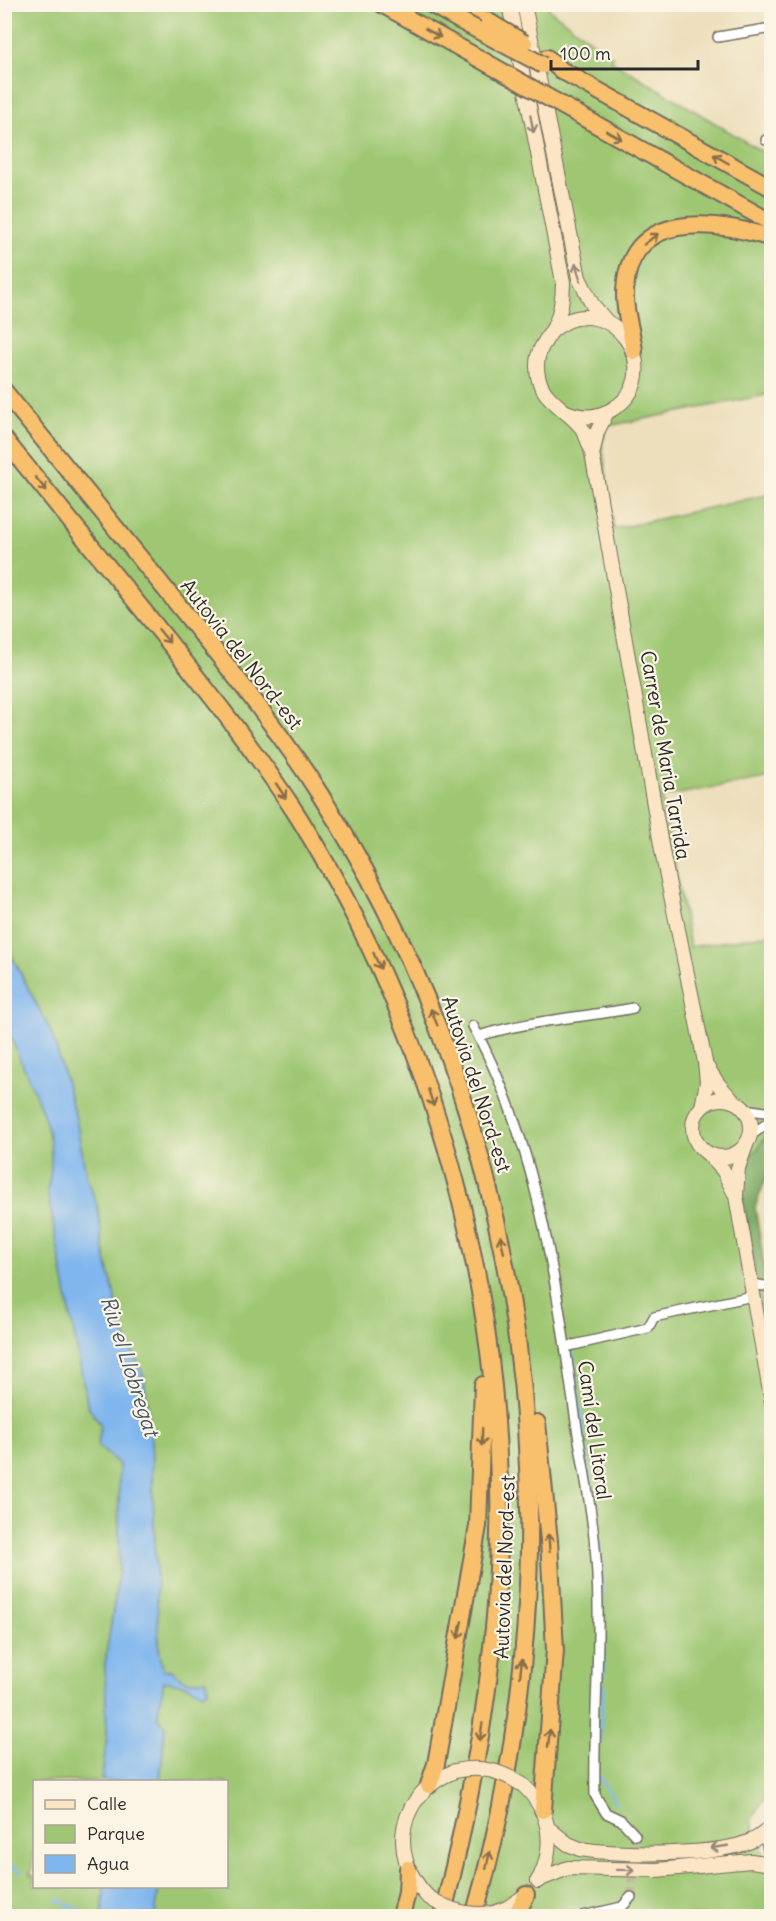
<svg xmlns="http://www.w3.org/2000/svg" width="776" height="1921" font-family="Delius,sans-serif">
  <style>
    .green { fill: #9fc773; stroke: #65794f; stroke-width: 1.5 }
    .forest { fill: #7fac65; stroke: #556c48; stroke-width: 1.5 }
    .water { fill: #7fb6ee; stroke: #55708c; stroke-width: 1.5 }
    .lines { fill: none; stroke-linecap: round; stroke-linejoin: round }
    .stream { stroke: #7fb6ee; stroke-width: 3 }
    .minor-tunnel { stroke: #c6bb9f; stroke-width: 9; stroke-dasharray: 9 4.5; stroke-linecap: butt }
    .minor-casing { stroke: #6f6a5e; stroke-width: 12 }
    .secondary-casing { stroke: #6f6a5e; stroke-width: 16 }
    .motorway-casing { stroke: #6f6a5e; stroke-width: 20 }
    .minor { stroke: #fff; stroke-width: 9 }
    .secondary { stroke: #fce5c4; stroke-width: 14 }
    .motorway { stroke: #f8bf6c; stroke-width: 16 }
    .secondary-bridge-casing { stroke: #6f6a5e; stroke-width: 16; stroke-linecap: butt }
    .motorway-bridge-casing { stroke: #6f6a5e; stroke-width: 20; stroke-linecap: butt }
    .secondary-bridge { stroke: #fce5c4; stroke-width: 14 }
    .motorway-bridge { stroke: #f8bf6c; stroke-width: 16 }
    .oneway { stroke: #876e48 }
    .oneway2 { stroke: #948878 }
    .labels { text-anchor: middle; dominant-baseline: central; stroke-width: 4.5; stroke-linejoin: round; paint-order: stroke }
    .street-label { font-size: 20px; fill: #2b2b2b; stroke: #fcf5e5 }
    .water-label { font-size: 21px; font-style: italic; fill: #456; stroke: #fcf5e5 }
  </style>
  <rect width="100%" height="100%" fill="#fcf5e5"/>
  <filter id="ink" filterUnits="userSpaceOnUse"><feTurbulence type="fractalNoise" baseFrequency=".0167" numOctaves="2"/><feDisplacementMap in="SourceGraphic" scale="12" xChannelSelector="R" yChannelSelector="G"/><feConvolveMatrix kernelMatrix="1 2 1 2 8 2 1 2 1" color-interpolation-filters="sRGB"/></filter>
  <filter id="wash" filterUnits="userSpaceOnUse"><feTurbulence type="fractalNoise" baseFrequency=".008" numOctaves="4" result="noise"/><feDisplacementMap in="SourceGraphic" scale="24" xChannelSelector="R" yChannelSelector="G"/><feGaussianBlur stdDeviation="1.35" result="paint"/><feColorMatrix in="noise" values="0 0 0 0 0 0 0 0 0 0 0 0 0 0 0 0 0 1.4 0 .05"/><feComposite in="paint" operator="in"/></filter>
  <g filter="url(#wash)">
    <rect width="100%" height="100%" fill="#eddfbc"/>
    <g class="green">
      <path d="M 5,5 L 548,5 L 550,10 L 613,57 L 612,61 L 771,157 L 771,394 L 608,426 L 602,443 L 614,529 L 771,494 L 771,777 L 662,797 L 690,947 L 771,934 L 771,1128 L 757,1150 L 743,1161 L 771,1364 L 772,1786 L 751,1821 L 771,1875 L 771,1916 L 155,1916 L 159,1887 L 226,1886 L 226,1782 L 160,1781 L 165,1727 L 157,1717 L 164,1681 L 186,1685 L 203,1693 L 208,1690 L 206,1679 C 192,1683 181,1682 172,1670 L 163,1670 L 159,1649 L 151,1441 L 144,1377 L 123,1331 L 103,1247 L 98,1209 L 86,1175 L 76,1119 L 52,1034 L 5,942 Z"/>
      <polygon points="4,1014 49,1126 53,1168 47,1190 88,1407 101,1425 98,1446 119,1464 119,1571 105,1664 107,1735 102,1781 34,1782 34,1847 31,1875 34,1876 34,1886 104,1887 103,1916 5,1916"/>
    </g>
    <polygon class="forest" points="771,1128 771,1165 755,1207 771,1310 771,1364 740,1181 743,1161 757,1150"/>
    <g class="water">
      <path d="M 4,942 L 52,1034 L 76,1119 L 86,1175 L 98,1209 L 103,1247 L 123,1331 L 144,1377 L 151,1441 L 159,1649 L 163,1670 L 172,1670 C 182,1682 192,1683 206,1679 L 208,1690 L 203,1693 L 186,1685 L 164,1681 L 157,1717 L 165,1726 L 160,1781 L 102,1781 L 107,1735 L 105,1664 L 119,1571 L 119,1464 L 98,1446 L 101,1425 L 88,1407 L 47,1190 C 66,1123 18,1076 5,1015 C 0,993 4,965 4,942 Z"/>
      <polygon points="104,1887 159,1887 155,1916 103,1916"/>
    </g>
    <g class="lines">
      <g class="stream">
        <polyline points="572,1351 595,1512"/>
        <polyline points="599,1542 600,1552"/>
        <polyline points="601,1561 604,1676"/>
        <polyline points="599,1744 604,1683"/>
        <polyline points="599,1777 616,1803"/>
        <polyline points="4,1861 21,1872"/>
        <polyline points="58,1900 92,1916"/>
      </g>
    </g>
  </g>
  <g filter="url(#ink)">
    <g class="lines">
      <polyline class="minor-tunnel" points="631,1897 635,1835"/>
      <defs>
        <g id="minor">
          <polyline points="718,37 772,28"/>
          <polyline points="766,140 772,139"/>
          <path d="M 473,1026 C 538,1145 556,1283 575,1415 C 582,1463 593,1511 596,1559 C 602,1638 593,1717 595,1795 L 606,1813 L 621,1820 L 635,1835"/>
          <path d="M 479,1036 C 529,1020 582,1018 633,1008"/>
          <polyline points="744,1109 772,1113"/>
          <polyline points="750,1136 772,1120"/>
          <polyline points="751,1284 772,1287"/>
          <polyline points="565,1347 648,1328 654,1317 753,1296"/>
          <polyline points="583,1916 622,1907 631,1897"/>
        </g>
        <g id="secondary">
          <path d="M 509,4 L 563,282 C 563,297 561,313 554,327 C 547,340 537,349 537,365 C 536,398 564,406 581,427 C 587,435 589,444 592,453 L 663,856 L 705,1062 L 707,1082 L 702,1107"/>
          <polyline points="524,4 579,278 592,304 607,322"/>
          <path d="M 552,331 C 609,282 673,375 611,410 C 597,418 581,418 566,412"/>
          <polyline points="593,451 597,432 607,412"/>
          <polyline points="707,1067 718,1084 733,1101"/>
          <circle cx="722" cy="1128" r="29"/>
          <polyline points="746,1145 738,1168 736,1196 772,1403"/>
          <polyline points="708,1154 723,1170 734,1192"/>
          <path d="M 523,1785 C 551,1811 556,1847 538,1881"/>
          <polyline points="772,1826 768,1841 772,1856"/>
          <path d="M 548,1828 L 568,1844 L 580,1849 C 619,1855 719,1857 753,1840 C 760,1837 766,1831 772,1826"/>
          <polyline points="538,1880 568,1868 657,1870 751,1861 772,1864"/>
          <path d="M 427,1896 C 386,1853 399,1793 455,1771"/>
          <polyline points="494,1913 507,1908 526,1895"/>
        </g>
        <g id="motorway">
          <polyline points="382,4 494,67"/>
          <polyline points="431,4 459,20"/>
          <polyline points="456,4 489,22"/>
          <polyline points="547,58 561,70 772,188"/>
          <polyline points="563,106 772,223"/>
          <path d="M 634,351 C 632,332 625,315 625,296 C 625,208 714,220 772,238"/>
          <path d="M 4,391 C 61,461 118,531 175,601 C 226,664 277,727 321,796 C 532,1127 582,1542 474,1916"/>
          <path d="M 4,439 C 57,504 110,570 163,635 C 211,695 258,754 299,818 C 444,1051 516,1330 496,1604 C 488,1710 468,1814 442,1916"/>
          <polyline points="537,1423 549,1541 555,1650 543,1810"/>
          <polyline points="429,1785 436,1764 478,1526 483,1385"/>
          <polyline points="401,1916 407,1893 408,1869"/>
          <polyline points="516,1916 526,1895"/>
        </g>
      </defs>
      <use href="#minor" class="minor-casing"/>
      <use href="#secondary" class="secondary-casing"/>
      <use href="#motorway" class="motorway-casing"/>
      <use href="#minor" class="minor"/>
      <use href="#secondary" class="secondary"/>
      <use href="#motorway" class="motorway"/>
      <defs>
        <g id="secondary-bridge">
          <path d="M 455,1771 C 481,1765 501,1771 523,1785"/>
          <path d="M 427,1896 C 448,1911 469,1917 494,1913"/>
        </g>
        <g id="motorway-bridge">
          <polyline points="459,20 543,65"/>
          <polyline points="489,22 524,43"/>
          <polyline points="494,67 563,106"/>
        </g>
      </defs>
      <use href="#secondary-bridge" class="secondary-bridge-casing"/>
      <use href="#motorway-bridge" class="motorway-bridge-casing"/>
      <use href="#secondary-bridge" class="secondary-bridge"/>
      <use href="#motorway-bridge" class="motorway-bridge"/>
    </g>
    <defs><path id="oneway-shaft" d="M-6 0H5M1.5-3L5.5 0L1.5 3" fill="none" stroke-width="1.6" stroke-linecap="round" stroke-linejoin="round" transform="scale(1.5)"/></defs>
    <g class="oneway">
      <use href="#oneway-shaft" transform="translate(433 33) rotate(29)"/>
      <use href="#oneway-shaft" transform="translate(614 135) rotate(29)"/>
      <use href="#oneway-shaft" transform="translate(721 159) rotate(-150)"/>
      <use href="#oneway-shaft" transform="translate(651 239) rotate(-38)"/>
      <use href="#oneway-shaft" transform="translate(41 484) rotate(51)"/>
      <use href="#oneway-shaft" transform="translate(164 636) rotate(51)"/>
      <use href="#oneway-shaft" transform="translate(281 791) rotate(56)"/>
      <use href="#oneway-shaft" transform="translate(377 961) rotate(66)"/>
      <use href="#oneway-shaft" transform="translate(434 1017) rotate(-112)"/>
      <use href="#oneway-shaft" transform="translate(431 1098) rotate(72)"/>
      <use href="#oneway-shaft" transform="translate(502 1244) rotate(-102)"/>
      <use href="#oneway-shaft" transform="translate(482 1437) rotate(91)"/>
      <use href="#oneway-shaft" transform="translate(549 1543) rotate(-94)"/>
      <use href="#oneway-shaft" transform="translate(460 1630) rotate(102)"/>
      <use href="#oneway-shaft" transform="translate(521 1668) rotate(-83)"/>
      <use href="#oneway-shaft" transform="translate(481 1732) rotate(99)"/>
      <use href="#oneway-shaft" transform="translate(549 1738) rotate(-83)"/>
      <use href="#oneway-shaft" transform="translate(488 1860) rotate(-78)"/>
    </g>
    <g class="oneway2">
      <use href="#oneway-shaft" transform="translate(532 124) rotate(79)"/>
      <use href="#oneway-shaft" transform="translate(578 272) rotate(-106)"/>
      <use href="#oneway-shaft" transform="translate(719 1847) rotate(172)"/>
      <use href="#oneway-shaft" transform="translate(626 1870) rotate(1)"/>
    </g>
  </g>
  <g class="labels">
    <g class="street-label">
      <text transform="translate(242 654) rotate(52)">Autovia del Nord-est</text>
      <text transform="translate(666 755) rotate(80)">Carrer de Maria Tarrida</text>
      <text transform="translate(477 1084) rotate(72)">Autovia del Nord-est</text>
      <text transform="translate(595 1430) rotate(82)">Camí del Litoral</text>
      <text transform="translate(504 1567) rotate(-88)">Autovia del Nord-est</text>
    </g>
    <g class="water-label">
      <text transform="translate(130 1366) rotate(72)">Riu el Llobregat</text>
    </g>
  </g>
  <rect width="776" height="1921" fill="none" stroke="#fcf5e5" stroke-width="24"/>
  <rect x="33" y="1780" width="195" height="108" fill="#fcf5e5" stroke="#a8a49b" stroke-width="1.5"/>
  <rect x="45" y="1800" width="30" height="9" fill="#fce5c4" stroke="#a8a49b" stroke-width="1.5"/>
  <text x="87" y="1810" font-size="18" fill="#2b2b2b">Calle</text>
  <rect x="45" y="1825" width="30" height="18" fill="#9fc773" stroke="#a8a49b" stroke-width="1.5"/>
  <text x="87" y="1840" font-size="18" fill="#2b2b2b">Parque</text>
  <rect x="45" y="1855" width="30" height="18" fill="#7fb6ee" stroke="#a8a49b" stroke-width="1.5"/>
  <text x="87" y="1870" font-size="18" fill="#2b2b2b">Agua</text>
  <path d="M551 60v9h147v-9" fill="none" stroke="#2b2b2b" stroke-width="3"/>
  <text x="560" y="60" font-size="18" fill="#2b2b2b" stroke="#fcf5e5" stroke-width="4.5" paint-order="stroke">100 m</text>
</svg>
